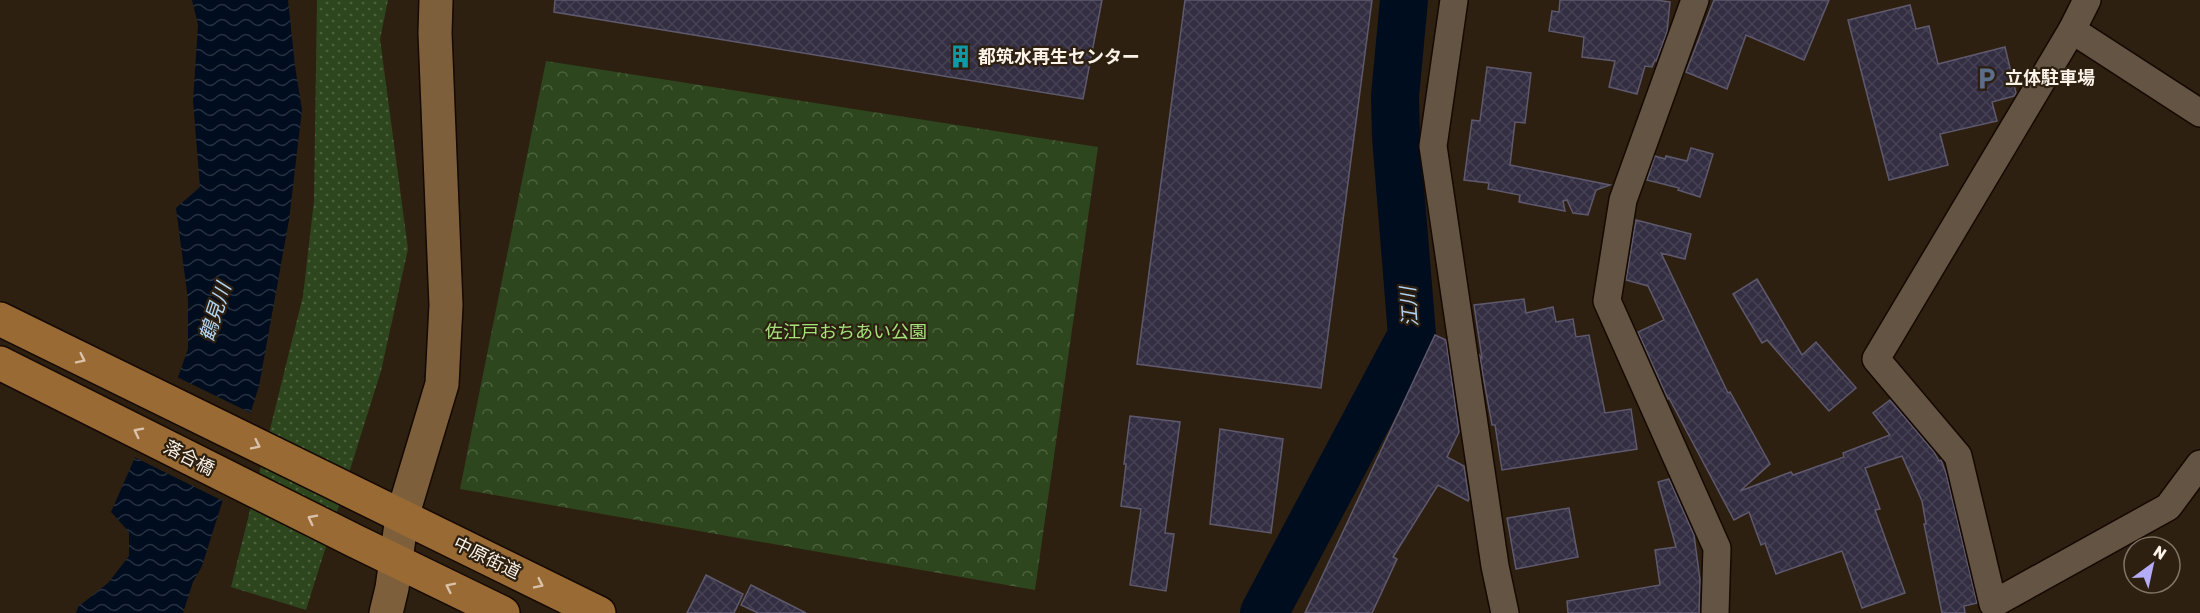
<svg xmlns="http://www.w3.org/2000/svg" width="2200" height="613" font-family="Rubik,'Noto Sans JP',sans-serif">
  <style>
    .grass { fill: url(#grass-dots) }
    .park { fill: url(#park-crowns) }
    .water { fill: url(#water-waves) }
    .pier { fill: #2d2010 }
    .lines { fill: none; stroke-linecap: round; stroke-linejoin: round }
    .river { stroke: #000d1f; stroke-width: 48 }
    .building { fill: url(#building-cross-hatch); stroke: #5f596e; stroke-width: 1.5 }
    .street-casing { stroke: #150900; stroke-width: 30 }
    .secondary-casing { stroke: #150900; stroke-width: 36 }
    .primary-casing { stroke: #150900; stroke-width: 36 }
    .street { stroke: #635443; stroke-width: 27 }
    .secondary { stroke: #7e5f3c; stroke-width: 33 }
    .primary { stroke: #9a6a34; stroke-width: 33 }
    .oneway { stroke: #d9c2a9 }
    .labels { text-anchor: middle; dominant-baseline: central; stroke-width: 4.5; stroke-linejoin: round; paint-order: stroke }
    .poi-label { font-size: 18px; font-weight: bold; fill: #fbf2e8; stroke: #2d2010; text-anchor: start }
    .park-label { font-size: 18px; fill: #a4e17b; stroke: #2d2010 }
    .street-label { font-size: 18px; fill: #fbf2e8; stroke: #2d2010 }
    .water-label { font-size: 20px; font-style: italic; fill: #b1d4f4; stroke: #2d2010 }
  </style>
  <defs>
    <pattern id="grass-dots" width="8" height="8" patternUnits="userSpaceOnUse" patternTransform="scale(1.5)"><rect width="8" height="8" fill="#2e461d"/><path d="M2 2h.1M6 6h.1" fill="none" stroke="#4d613e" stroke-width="1.8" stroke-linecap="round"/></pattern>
    <pattern id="park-crowns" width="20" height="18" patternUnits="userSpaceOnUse" patternTransform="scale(1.5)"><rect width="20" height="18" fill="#2e461d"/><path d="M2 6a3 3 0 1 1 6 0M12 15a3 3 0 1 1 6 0" fill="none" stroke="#4d613e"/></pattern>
    <pattern id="water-waves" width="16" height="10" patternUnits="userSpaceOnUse" patternTransform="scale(1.5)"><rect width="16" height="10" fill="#000d1f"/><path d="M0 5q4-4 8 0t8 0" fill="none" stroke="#263140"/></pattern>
    <pattern id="building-cross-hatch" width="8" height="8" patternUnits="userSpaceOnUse" patternTransform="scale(1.5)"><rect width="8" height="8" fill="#332e41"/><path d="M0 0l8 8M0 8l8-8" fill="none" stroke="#474253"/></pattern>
  </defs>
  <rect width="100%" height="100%" fill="#2d2010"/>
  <polygon class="grass" points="317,0 388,0 380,39 408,249 381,371 306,610 231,587 303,296 314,201"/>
  <polygon class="park" points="546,61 1098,147 1035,590 460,489"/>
  <polygon class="water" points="192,0 288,0 295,66 302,110 289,220 259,386 202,566 193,582 183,613 76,613 78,607 108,583 129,556 129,532 111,512 154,414 177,380 188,349 188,300 176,208 200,187 193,101 198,25"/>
  <polygon class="pier" points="175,376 253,414 225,502 132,456 151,413"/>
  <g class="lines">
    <polyline class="river" points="1264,613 1412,335 1396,137 1395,96 1404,0"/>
  </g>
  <g class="building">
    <polygon points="555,0 1102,0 1083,99 554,12"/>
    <polygon points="1185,0 1372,0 1321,388 1137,364"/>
    <polygon points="1560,0 1656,0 1670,2 1667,32 1656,61 1655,60 1652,67 1645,66 1637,94 1609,87 1615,61 1582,57 1584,37 1549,31 1552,11 1559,12"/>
    <polygon points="1714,0 1829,0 1804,60 1746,35 1727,89 1686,72"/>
    <polygon points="1910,5 1916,29 1929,26 1938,64 2005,47 2016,93 2014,96 1992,102 1997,121 1940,134 1948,165 1889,180 1848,20"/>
    <polygon points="1487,67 1531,73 1525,123 1515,122 1510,165 1610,185 1596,190 1588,215 1573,213 1567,200 1563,201 1565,211 1519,202 1520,195 1488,189 1489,183 1464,180 1472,120 1480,121"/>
    <polygon points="1691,148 1713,154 1700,197 1678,190 1679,188 1647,180 1655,156 1665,159 1666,156 1687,161"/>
    <polygon points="1636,220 1691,234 1685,259 1661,253 1728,393 1730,392 1770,464 1740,491 1791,472 1793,475 1844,457 1843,453 1890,435 1873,413 1890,400 1934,452 1939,461 1941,460 1946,473 1977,603 1964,606 1965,613 1942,613 1924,524 1926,524 1922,501 1902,456 1865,468 1880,509 1875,510 1905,593 1862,608 1842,551 1776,574 1765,543 1761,545 1749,512 1734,520 1669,398 1668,399 1638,332 1664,320 1648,286 1626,280"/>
    <polygon points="1757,279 1802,355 1816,342 1856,388 1829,411 1767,340 1762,343 1733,294"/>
    <polygon points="1524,299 1526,313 1553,307 1556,322 1573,319 1576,337 1589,335 1605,413 1631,409 1637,449 1502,470 1495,425 1492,425 1484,381 1480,356 1482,358 1474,305"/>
    <polygon points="1435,335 1446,340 1459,432 1447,457 1464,466 1469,499 1468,501 1438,485 1393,557 1397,559 1372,613 1305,613"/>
    <polygon points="1130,416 1180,422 1165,533 1174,534 1166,591 1130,585 1141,509 1121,506 1126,464 1124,464"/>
    <polygon points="1220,429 1283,439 1271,533 1210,524"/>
    <polygon points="1669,479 1694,535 1700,580 1699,613 1568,613 1567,601 1660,585 1655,550 1676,547 1658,482"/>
    <polygon points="1569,508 1578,557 1516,569 1507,518"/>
    <polygon points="706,575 743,594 734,613 687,613"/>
    <polygon points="751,585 806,613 758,613 741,605"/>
  </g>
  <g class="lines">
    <defs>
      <g id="street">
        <polyline points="1454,0 1433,146 1495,566 1505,613"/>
        <polyline points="1695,0 1623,200 1607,301 1717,548 1715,613"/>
        <polyline points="2087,0 2072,30 1876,359 1958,456 1993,604 2168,507 2200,464"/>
        <polyline points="2072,30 2200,113"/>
      </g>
      <polyline id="secondary" points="386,613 392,588 402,517 442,384 446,305 435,33 436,0"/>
      <g id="primary">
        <polyline points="0,319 599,613"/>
        <polyline points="0,363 355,541 503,613"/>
      </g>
    </defs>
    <use href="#street" class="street-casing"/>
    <use href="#secondary" class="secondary-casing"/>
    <use href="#primary" class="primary-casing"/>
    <use href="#street" class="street"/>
    <use href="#secondary" class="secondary"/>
    <use href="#primary" class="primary"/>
  </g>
  <defs><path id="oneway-chevron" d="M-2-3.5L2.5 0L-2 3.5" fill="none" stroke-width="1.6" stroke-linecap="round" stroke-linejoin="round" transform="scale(1.5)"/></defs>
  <g class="oneway">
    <use href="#oneway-chevron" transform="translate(81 359) rotate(26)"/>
    <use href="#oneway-chevron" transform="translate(138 432) rotate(-153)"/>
    <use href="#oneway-chevron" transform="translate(256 445) rotate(26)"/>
    <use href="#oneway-chevron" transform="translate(312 519) rotate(-153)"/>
    <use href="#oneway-chevron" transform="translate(539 584) rotate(26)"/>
    <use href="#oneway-chevron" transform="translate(450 587) rotate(-154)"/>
  </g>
  <defs>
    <symbol id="building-bare" viewBox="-9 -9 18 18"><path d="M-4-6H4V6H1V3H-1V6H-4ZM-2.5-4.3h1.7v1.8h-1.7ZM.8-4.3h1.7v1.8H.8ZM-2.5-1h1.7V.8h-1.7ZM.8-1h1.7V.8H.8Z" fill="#0f9aa8" stroke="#2d2010" stroke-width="2.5" paint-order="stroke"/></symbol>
    <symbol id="parking-bare" viewBox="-9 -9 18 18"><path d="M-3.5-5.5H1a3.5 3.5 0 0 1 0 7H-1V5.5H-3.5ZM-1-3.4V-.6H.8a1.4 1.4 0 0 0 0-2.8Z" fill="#5c6f8a" stroke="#2d2010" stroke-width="2.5" paint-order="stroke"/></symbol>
  </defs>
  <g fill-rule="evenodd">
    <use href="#building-bare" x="944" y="40" width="33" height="33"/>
    <use href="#parking-bare" x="1970" y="62" width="33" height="33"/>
  </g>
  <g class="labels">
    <g class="poi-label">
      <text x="978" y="57">都筑水再生センター</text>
      <text x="2005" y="78">立体駐車場</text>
    </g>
    <g class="park-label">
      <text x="846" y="332">佐江戸おちあい公園</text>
    </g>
    <g class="street-label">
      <text transform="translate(189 458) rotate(27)">落合橋</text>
      <text transform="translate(487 558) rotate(26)">中原街道</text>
    </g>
    <g class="water-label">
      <text transform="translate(1409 307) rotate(-94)">江川</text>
      <text transform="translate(215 312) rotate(-72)">鶴見川</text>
    </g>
  </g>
  <g transform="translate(2152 565) rotate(33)"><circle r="28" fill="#2d2010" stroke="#7f7466" stroke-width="1.5"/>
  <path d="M0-4.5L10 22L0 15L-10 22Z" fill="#b5acf8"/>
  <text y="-9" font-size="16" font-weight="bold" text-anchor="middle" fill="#fbf2e8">N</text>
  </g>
</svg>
